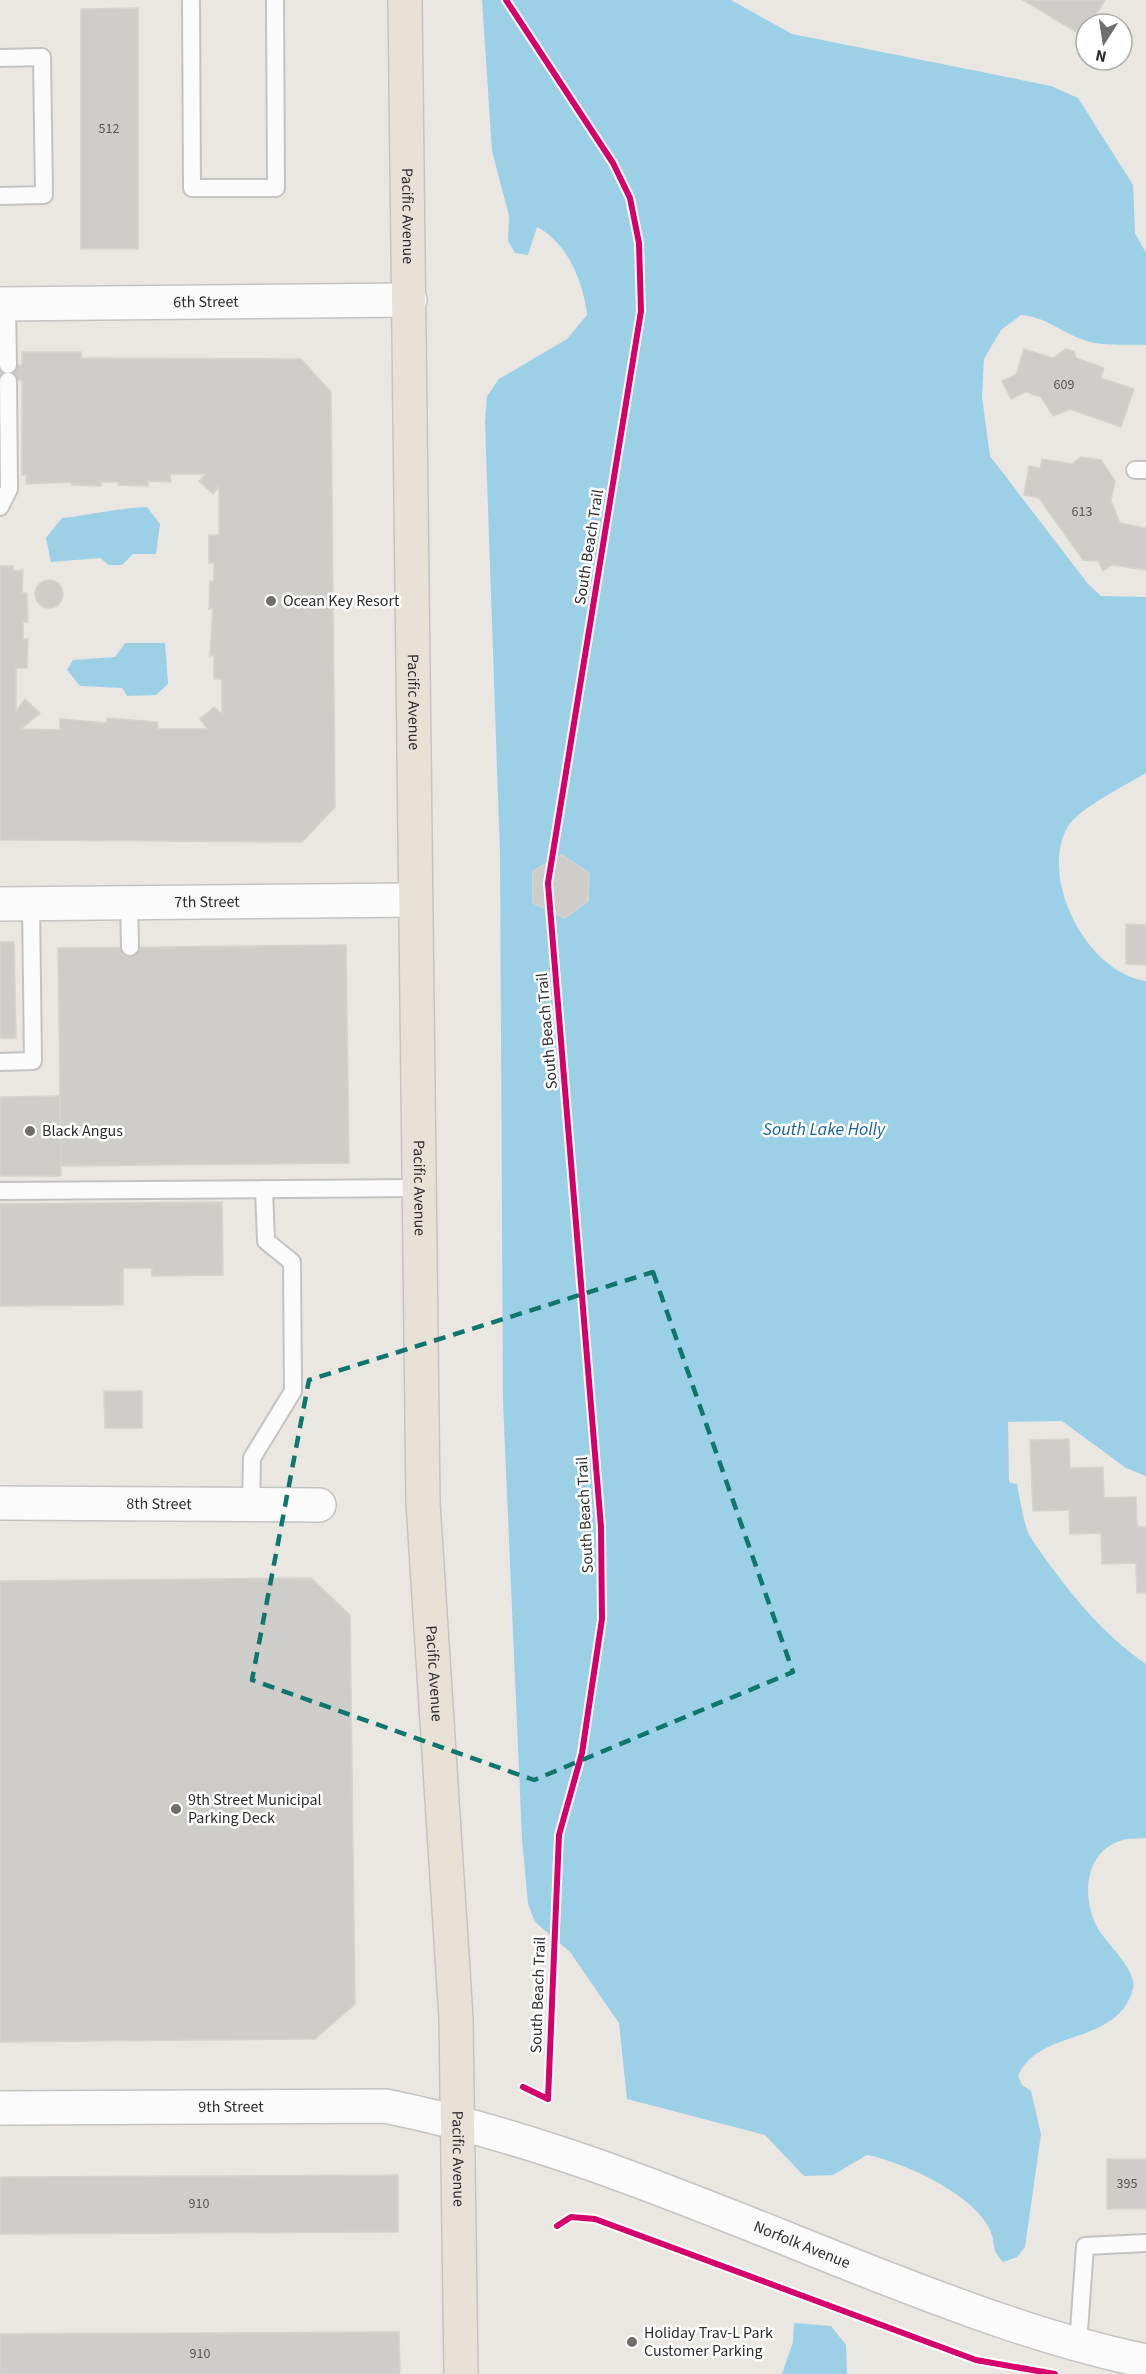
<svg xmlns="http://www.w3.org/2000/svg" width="1146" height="2374" font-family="'Source Sans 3',sans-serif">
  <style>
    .water { fill: #9cd0e6 }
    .building { fill: #cfcdca; stroke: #d5d3cf; stroke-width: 1.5 }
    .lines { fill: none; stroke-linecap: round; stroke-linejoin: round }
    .service-casing { stroke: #c4c3c3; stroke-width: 20 }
    .minor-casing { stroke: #c4c3c3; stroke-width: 36 }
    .secondary-casing { stroke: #c4c3c3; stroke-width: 36 }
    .trunk-casing { stroke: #c6c4c3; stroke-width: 36 }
    .service { stroke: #fcfbfb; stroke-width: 16 }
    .minor { stroke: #fcfbfb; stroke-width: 33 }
    .secondary { stroke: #fcfbfb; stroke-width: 33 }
    .trunk { stroke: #e7e1d6; stroke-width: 33 }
    .cycleway-casing { stroke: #fff; stroke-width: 10 }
    .cycleway { stroke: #d6006c; stroke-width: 6 }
    .marked { fill: none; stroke: #0f766e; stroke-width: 4.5; stroke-dasharray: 12 8; stroke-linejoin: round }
    .poi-dot { fill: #6f6e6d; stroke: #fff; stroke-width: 2 }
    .labels { text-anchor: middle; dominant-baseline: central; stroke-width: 5; stroke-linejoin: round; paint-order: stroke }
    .number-label { font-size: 14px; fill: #575756 }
    .street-label { font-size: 16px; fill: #2d2d2d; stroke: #fff }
    .poi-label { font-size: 16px; fill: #2d2d2d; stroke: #fff; text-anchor: start }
    .water-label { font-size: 18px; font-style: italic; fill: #166597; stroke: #fff }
  </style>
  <rect width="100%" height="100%" fill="#eae7e3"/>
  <g class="water">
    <path d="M 482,0 L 731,0 L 792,34 L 1051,86 L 1078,98 L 1133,185 L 1135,233 L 1146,253 L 1146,345 C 1125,344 1101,347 1081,339 C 1060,331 1045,317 1021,315 L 1001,330 L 984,359 L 982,397 L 990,456 L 1088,584 L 1101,596 L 1146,597 L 1146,773 C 1126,785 1077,809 1067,828 C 1039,880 1088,973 1146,981 L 1146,1476 L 1126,1468 L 1062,1421 L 1008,1422 L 1009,1482 L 1017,1484 C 1020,1498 1024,1528 1031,1538 C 1062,1584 1100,1633 1146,1664 L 1146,1838 C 1139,1839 1130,1838 1123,1840 C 1085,1850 1081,1896 1097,1927 C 1105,1942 1138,1971 1133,1989 C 1117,2047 1039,2027 1018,2076 L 1022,2085 L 1031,2091 L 1041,2134 L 1025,2247 L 1017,2257 L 1003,2262 C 989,2247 997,2243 989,2228 C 973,2194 903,2162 867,2155 L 833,2175 L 804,2176 L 765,2135 L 627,2099 L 619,2023 L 570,1952 L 535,1922 L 528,1904 L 522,1839 L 503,1402 L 500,854 L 485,422 L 487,396 L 499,379 L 567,339 L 587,315 C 584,283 567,242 537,227 L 528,255 L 515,253 L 508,241 L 509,216 L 492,151 Z"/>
    <path d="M 147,507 L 160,524 L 156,554 L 133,554 L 122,565 L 109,565 L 100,558 L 51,562 L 46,538 L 62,518 C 91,515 118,508 147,507 Z"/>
    <polygon points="125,643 165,643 168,684 156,695 127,696 122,688 80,686 67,670 73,660 115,657"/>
    <polygon points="794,2323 831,2326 846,2345 847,2374 782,2374 793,2342"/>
  </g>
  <g class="building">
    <polygon points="1023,0 1105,0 1090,24 1086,24 1083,36"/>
    <polygon points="138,8 138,249 81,249 81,9"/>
    <polygon points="1024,349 1053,358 1066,349 1074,351 1076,358 1104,368 1101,378 1134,389 1121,427 1070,409 1053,416 1041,397 1026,392 1011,399 1002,381 1016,375"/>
    <polygon points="22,352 81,352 81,358 301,359 331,392 335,807 302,842 0,840 0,566 13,566 13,571 23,570 22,593 27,593 28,622 23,622 23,639 28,639 27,668 16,668 16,711 25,699 40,713 21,729 60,730 60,719 107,723 107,718 157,722 158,729 208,729 200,719 214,707 222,714 222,679 214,679 214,655 210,656 213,608 209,609 210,581 214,581 214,563 209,563 209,535 219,535 219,486 213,494 199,481 206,474 170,474 171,482 148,481 148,486 118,485 119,482 101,482 101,486 72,485 71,482 26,484 26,475 22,475 22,380 0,380 0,365 22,365"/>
    <polygon points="1081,457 1101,460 1115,481 1111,501 1120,523 1146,528 1146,570 1112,565 1103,571 1098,561 1083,560 1039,498 1024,495 1029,466 1040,468 1042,459 1072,464"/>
    <circle cx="49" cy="594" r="14"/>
    <polygon points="562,855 589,873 588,901 565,918 533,903 533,871"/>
    <polygon points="1126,924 1146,925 1146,965 1126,964"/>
    <polygon points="0,942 14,942 16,1038 0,1038"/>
    <polygon points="346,945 349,1163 61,1166 58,948"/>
    <polygon points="60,1096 61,1176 0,1176 0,1097"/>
    <polygon points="222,1202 223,1275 152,1276 152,1268 123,1268 123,1305 0,1306 0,1204"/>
    <polygon points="104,1391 142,1391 142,1428 105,1428"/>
    <polygon points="1069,1439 1070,1468 1103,1467 1104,1498 1136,1497 1137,1527 1146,1527 1146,1593 1137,1593 1136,1563 1102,1564 1101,1533 1070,1534 1069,1510 1033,1511 1030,1440"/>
    <polygon points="311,1578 350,1615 355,2004 315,2039 0,2042 0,1581"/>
    <rect x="1107" y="2159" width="39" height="50"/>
    <polygon points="398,2175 398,2232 0,2234 0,2177"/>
    <polygon points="399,2332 400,2374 0,2374 0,2334"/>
  </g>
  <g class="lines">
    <defs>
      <g id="service">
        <polyline points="191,0 192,188 276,188 275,0"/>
        <polyline points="0,58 42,57 44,195 0,196"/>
        <polyline points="7,304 8,365"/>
        <polyline points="1135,470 1146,470"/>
        <polyline points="0,507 9,489 8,381"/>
        <polyline points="129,903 130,947"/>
        <polyline points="0,1062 33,1061 31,904"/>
        <polyline points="0,1191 419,1188"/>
        <polyline points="251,1505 252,1458 293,1391 292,1262 266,1241 264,1189"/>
        <polyline points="1078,2345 1085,2246 1146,2243"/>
      </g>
      <g id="minor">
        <path id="s1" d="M 0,304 L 410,300"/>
        <path id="s2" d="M 0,904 L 414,900"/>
        <path id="s3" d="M 0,1503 L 319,1505"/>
      </g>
      <g id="secondary">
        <path id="s4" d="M 0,2108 L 385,2106 C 551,2139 708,2208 865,2270 C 957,2306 1049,2341 1146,2361"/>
      </g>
      <g id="trunk">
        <path id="s5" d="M 405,0 L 423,1503 L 456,2018 L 461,2374"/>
      </g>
    </defs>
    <use href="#service" class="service-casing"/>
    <use href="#minor" class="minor-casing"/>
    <use href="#secondary" class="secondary-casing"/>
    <use href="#trunk" class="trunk-casing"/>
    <use href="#service" class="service"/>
    <use href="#minor" class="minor"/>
    <use href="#secondary" class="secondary"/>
    <use href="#trunk" class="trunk"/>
    <defs>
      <g id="cycleway">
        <polyline points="506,0 613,163 630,198 639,243 641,311 548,883 601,1527 602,1619 582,1753 559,1835 548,2099 523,2087"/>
        <polyline points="557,2226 571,2217 595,2219 976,2360 1055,2374"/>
      </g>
    </defs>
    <use href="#cycleway" class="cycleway-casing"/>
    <use href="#cycleway" class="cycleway"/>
  </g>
  <path class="marked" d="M 653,1272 L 793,1672 L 534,1780 L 252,1680 L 309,1380 Z"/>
  <g class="poi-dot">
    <circle cx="271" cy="601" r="6"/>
    <circle cx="30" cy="1131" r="6"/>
    <circle cx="176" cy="1809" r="6"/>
    <circle cx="632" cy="2342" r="6"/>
  </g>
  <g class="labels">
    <g class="number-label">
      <text x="109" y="129">512</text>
      <text x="1064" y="385">609</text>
      <text x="1082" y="512">613</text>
      <text x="1127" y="2184">395</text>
      <text x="199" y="2204">910</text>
      <text x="200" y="2354">910</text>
    </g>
    <g class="street-label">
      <text stroke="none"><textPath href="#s5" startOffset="216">Pacific Avenue</textPath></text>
      <text stroke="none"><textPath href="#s1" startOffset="206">6th Street</textPath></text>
      <text transform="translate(589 547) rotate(-81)">South Beach Trail</text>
      <text stroke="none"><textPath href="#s5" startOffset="702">Pacific Avenue</textPath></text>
      <text stroke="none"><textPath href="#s2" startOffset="207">7th Street</textPath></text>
      <text transform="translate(547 1031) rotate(-95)">South Beach Trail</text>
      <text stroke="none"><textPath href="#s5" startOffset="1188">Pacific Avenue</textPath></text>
      <text stroke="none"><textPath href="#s3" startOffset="159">8th Street</textPath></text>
      <text transform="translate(585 1515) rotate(-93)">South Beach Trail</text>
      <text stroke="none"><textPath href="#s5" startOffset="1674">Pacific Avenue</textPath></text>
      <text transform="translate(538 1995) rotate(-88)">South Beach Trail</text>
      <text stroke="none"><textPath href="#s4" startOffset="231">9th Street</textPath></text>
      <text stroke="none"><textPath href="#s5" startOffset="2160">Pacific Avenue</textPath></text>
      <text stroke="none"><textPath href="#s4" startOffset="825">Norfolk Avenue</textPath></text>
    </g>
    <g class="poi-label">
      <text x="283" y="601">Ocean Key Resort</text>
      <text x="42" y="1131">Black Angus</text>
      <text x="188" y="1800">9th Street Municipal<tspan x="188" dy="18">Parking Deck</tspan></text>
      <text x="644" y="2333">Holiday Trav-L Park<tspan x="644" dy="18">Customer Parking</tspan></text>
    </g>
    <g class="water-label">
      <text x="824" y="1129">South Lake Holly</text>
    </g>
  </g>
  <g transform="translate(1104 42) rotate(192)"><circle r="28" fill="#ffffff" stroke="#ababab" stroke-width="1.5"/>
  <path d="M0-4.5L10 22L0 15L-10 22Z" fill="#6f6e6d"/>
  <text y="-9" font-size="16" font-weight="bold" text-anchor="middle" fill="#2d2d2d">N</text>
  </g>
</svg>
